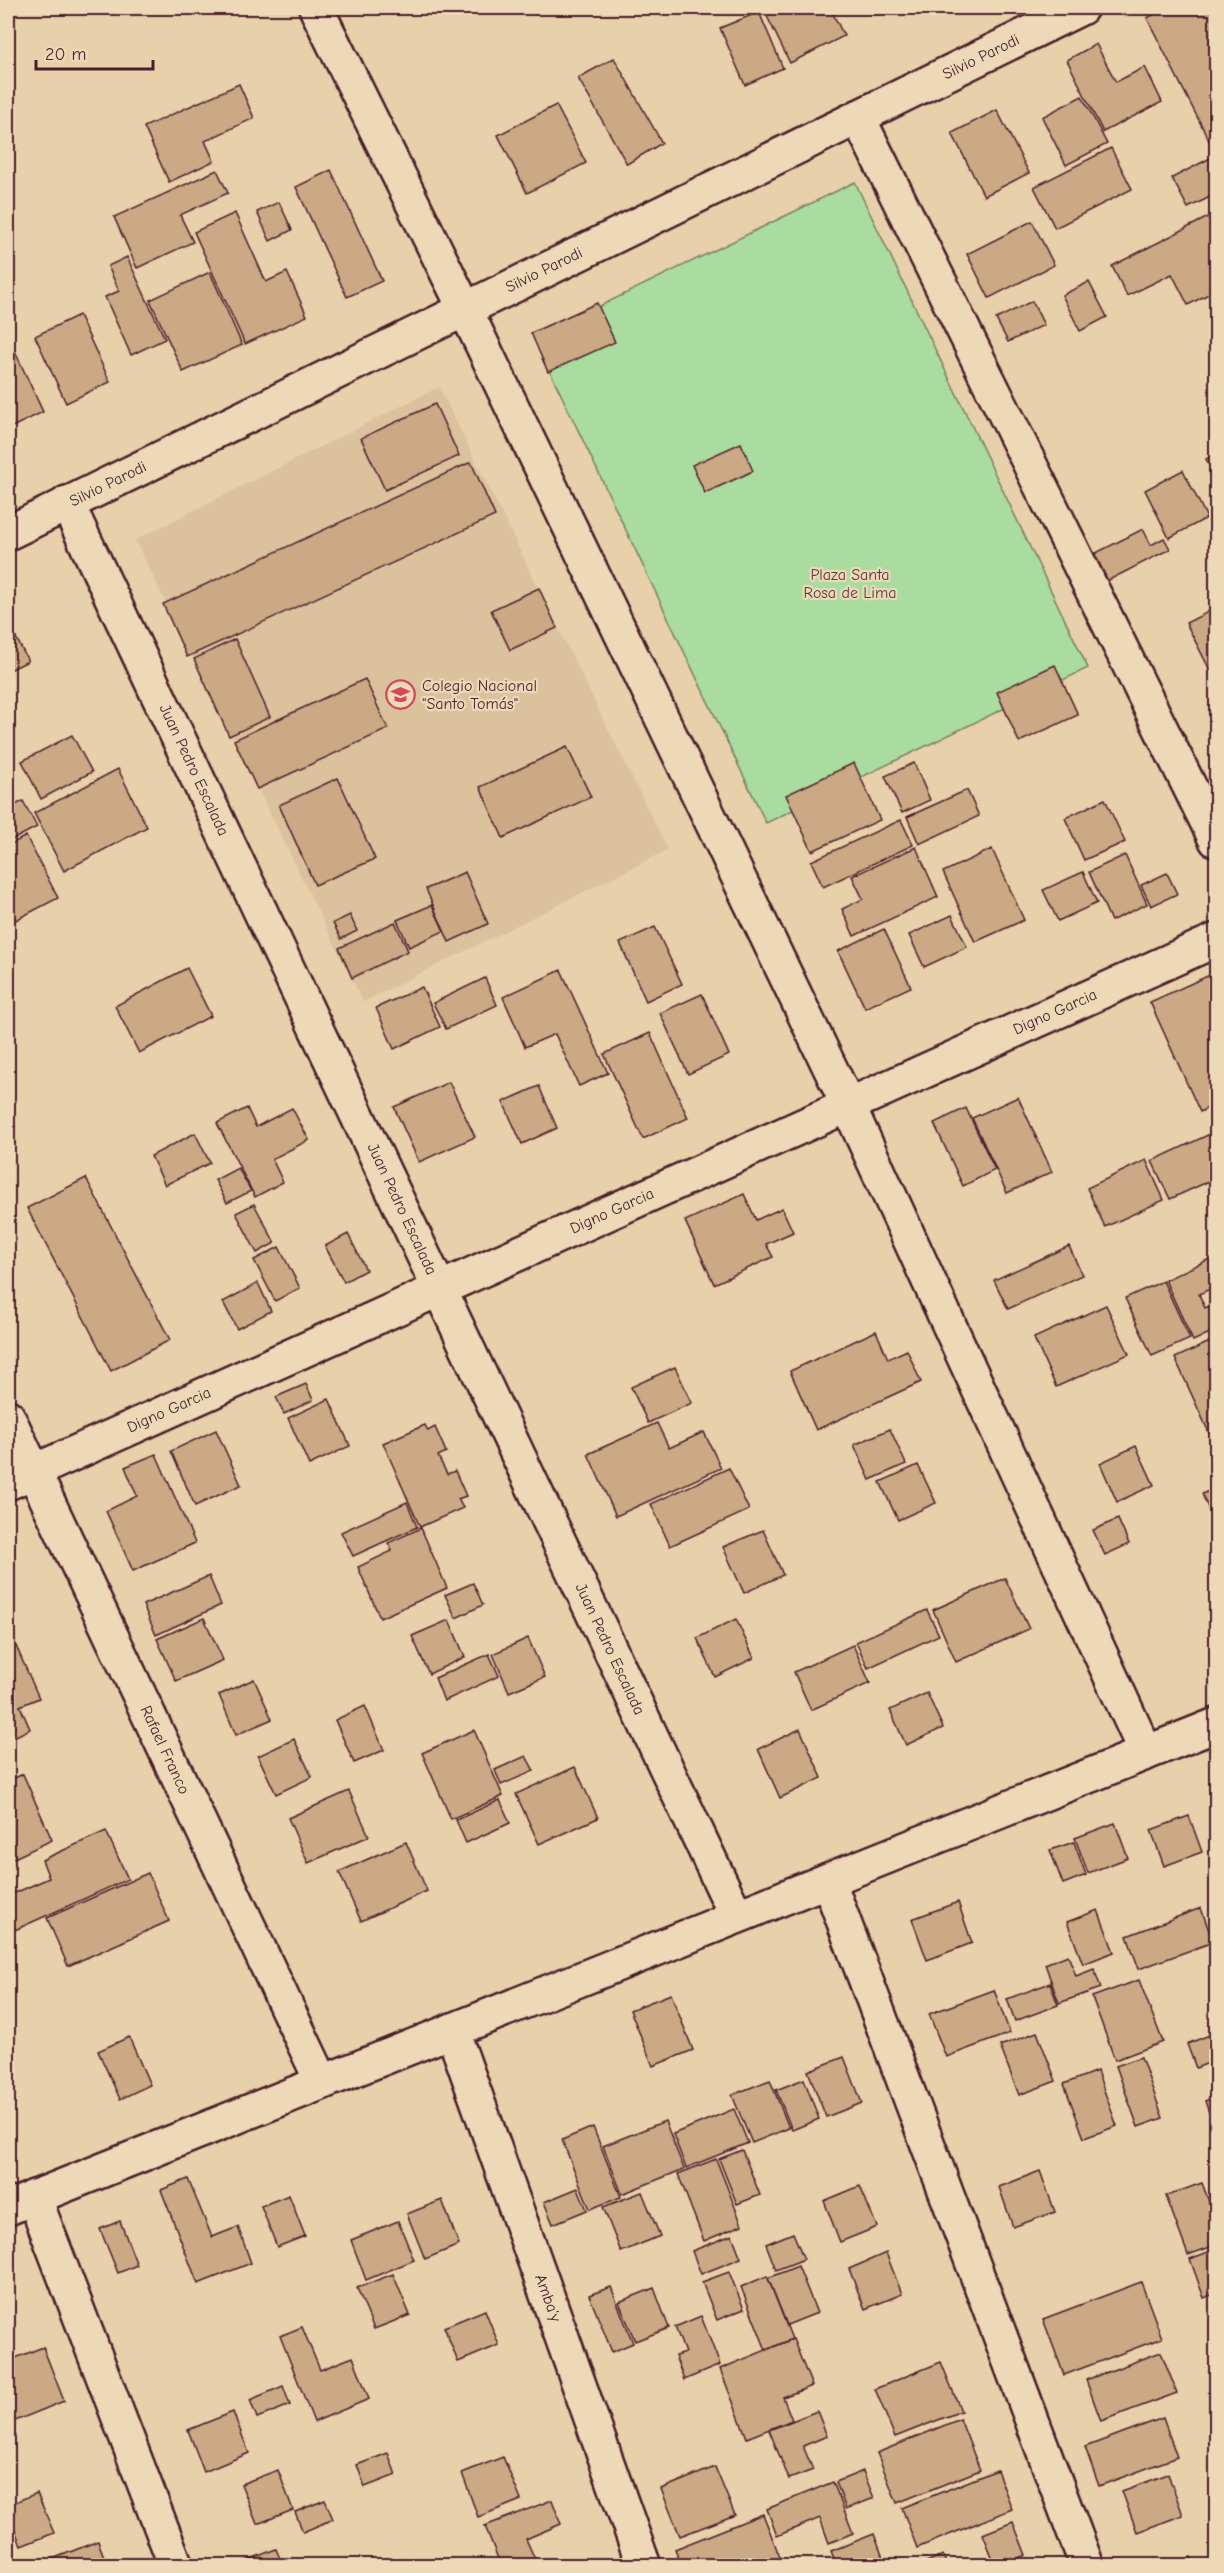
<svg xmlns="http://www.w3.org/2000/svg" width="1224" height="2573" font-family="'Comic Neue',sans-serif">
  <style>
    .built { fill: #dcc19d }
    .green { fill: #a9dc9e; stroke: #7a7e64; stroke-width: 1.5 }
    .building { fill: #cba984; stroke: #4a1f2b; stroke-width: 1.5 }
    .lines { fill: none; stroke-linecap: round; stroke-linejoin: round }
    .street-casing { stroke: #4a1f2b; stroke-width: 38 }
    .street { stroke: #edd9b7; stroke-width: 33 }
    .labels { text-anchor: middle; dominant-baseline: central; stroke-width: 4.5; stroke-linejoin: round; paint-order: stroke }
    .street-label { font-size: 16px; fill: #4a1f2b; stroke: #edd9b7 }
    .park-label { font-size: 16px; fill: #583b3c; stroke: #edd9b7 }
    .poi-label { font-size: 16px; fill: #4a1f2b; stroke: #edd9b7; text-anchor: start }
  </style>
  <rect width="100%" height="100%" fill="#e8d0ab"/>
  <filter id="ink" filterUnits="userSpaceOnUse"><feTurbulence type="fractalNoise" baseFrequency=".0167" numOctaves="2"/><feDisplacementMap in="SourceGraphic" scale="12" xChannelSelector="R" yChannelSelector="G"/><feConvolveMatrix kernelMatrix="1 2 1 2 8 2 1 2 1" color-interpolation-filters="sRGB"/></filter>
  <g filter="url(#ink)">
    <polygon class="built" points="439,387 668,850 363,1002 135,540"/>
    <polygon class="green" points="855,182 1088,668 766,823 534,338"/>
    <g class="building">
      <polygon points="763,8 830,8 844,36 790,63"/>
      <polygon points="1167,8 1216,8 1216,149 1214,150 1147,18"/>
      <polygon points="759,12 783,68 745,85 720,28"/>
      <polygon points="1096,44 1116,82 1145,67 1162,102 1103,132 1067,60"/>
      <polygon points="614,58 662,143 627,164 578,78"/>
      <polygon points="239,84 254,118 205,141 214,161 169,182 144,127"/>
      <polygon points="1082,96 1107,144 1066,165 1042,117"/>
      <polygon points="556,105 586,163 527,193 498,135"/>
      <polygon points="997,110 1029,173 984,196 952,133"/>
      <polygon points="1111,148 1132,189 1055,228 1034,187"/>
      <polygon points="1216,155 1216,194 1188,208 1172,178"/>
      <polygon points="217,170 228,193 180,215 193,242 137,268 114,217"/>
      <polygon points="331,170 382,281 347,297 296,187"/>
      <polygon points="279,202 292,230 270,241 257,212"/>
      <polygon points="235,213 266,282 287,272 307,316 245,344 194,232"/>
      <polygon points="1216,213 1216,290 1188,305 1172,274 1127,296 1112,266"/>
      <polygon points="1032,221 1054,265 989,298 967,254"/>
      <polygon points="127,257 165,339 131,355 105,297 119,291 108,266"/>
      <polygon points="210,272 242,345 183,372 150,300"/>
      <polygon points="1089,282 1107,317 1080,331 1062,295"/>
      <polygon points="1032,301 1044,325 1008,342 996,319"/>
      <polygon points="597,303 615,342 548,372 531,333"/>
      <polygon points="79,315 110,382 66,403 35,336"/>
      <polygon points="12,345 43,412 8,429 8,347"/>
      <polygon points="435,404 459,456 385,490 361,438"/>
      <polygon points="741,443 753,471 705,493 692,465"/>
      <polygon points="1216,454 1216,479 1206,459"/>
      <polygon points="471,462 495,516 187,657 163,604"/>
      <polygon points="1183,470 1207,518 1169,538 1145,490"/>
      <polygon points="1143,529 1151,545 1164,538 1170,549 1107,581 1094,554"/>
      <polygon points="539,588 557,628 510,650 491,610"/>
      <polygon points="1216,608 1216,667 1210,670 1186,623"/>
      <polygon points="8,622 28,661 8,671"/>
      <polygon points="235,639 270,717 229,736 194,659"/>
      <polygon points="1055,665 1078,715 1019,742 997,692"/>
      <polygon points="365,679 388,729 257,789 234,740"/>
      <polygon points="72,735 92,772 41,799 22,761"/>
      <polygon points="567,747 591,797 503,838 480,787"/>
      <polygon points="854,763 880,820 812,851 786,795"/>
      <polygon points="914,763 930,800 902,813 885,776"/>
      <polygon points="118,769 147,827 64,871 34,813"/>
      <polygon points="338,778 375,859 315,885 279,805"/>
      <polygon points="967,790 979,816 919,844 907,817"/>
      <polygon points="1105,799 1125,842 1084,860 1065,818"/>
      <polygon points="23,801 37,827 10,841 8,836 8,809"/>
      <polygon points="901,820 913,845 823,887 811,861"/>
      <polygon points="26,836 58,898 8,924 8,846"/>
      <polygon points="916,847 938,897 854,936 842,909 863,899 852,876"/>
      <polygon points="992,849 1024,920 975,942 943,872"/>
      <polygon points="1125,855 1147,904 1111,921 1089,872"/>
      <polygon points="465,872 488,924 449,942 426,889"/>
      <polygon points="1083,872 1097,903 1058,921 1043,890"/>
      <polygon points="1167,873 1177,894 1151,906 1141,885"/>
      <polygon points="432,905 444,931 409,947 397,920"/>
      <polygon points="350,915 357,931 341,939 333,923"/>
      <polygon points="952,915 967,947 924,967 909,935"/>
      <polygon points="395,922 408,951 352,978 339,948"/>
      <polygon points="655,927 682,984 646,1001 620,943"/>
      <polygon points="884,929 911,987 865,1008 838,951"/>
      <polygon points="187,968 211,1016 139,1053 115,1006"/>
      <polygon points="561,970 608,1073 579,1086 555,1034 525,1047 503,997"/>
      <polygon points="1212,974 1216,984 1216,1104 1200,1112 1150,1002"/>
      <polygon points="485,978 497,1005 446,1029 433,1003"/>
      <polygon points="422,987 440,1027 394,1049 376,1008"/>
      <polygon points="702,994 729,1055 688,1074 660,1013"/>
      <polygon points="650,1033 688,1118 643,1139 604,1054"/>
      <polygon points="449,1082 475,1137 419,1162 394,1107"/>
      <polygon points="539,1086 557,1128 522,1144 503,1102"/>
      <polygon points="1018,1097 1052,1172 1007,1193 972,1118"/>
      <polygon points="247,1108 256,1127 292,1108 309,1140 272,1159 283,1182 255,1197 217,1123"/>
      <polygon points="966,1108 995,1170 963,1186 934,1123"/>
      <polygon points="195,1133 210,1163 165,1185 151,1156"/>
      <polygon points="1210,1134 1216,1148 1216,1178 1170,1199 1152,1161"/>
      <polygon points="1146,1160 1164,1200 1105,1227 1087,1188"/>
      <polygon points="238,1168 251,1191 227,1203 215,1180"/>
      <polygon points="86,1178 170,1340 111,1371 27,1208"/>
      <polygon points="744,1194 756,1220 782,1208 793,1232 766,1244 773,1257 714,1284 685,1221"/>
      <polygon points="254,1204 275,1243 257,1253 236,1213"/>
      <polygon points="348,1234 366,1270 344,1282 325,1246"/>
      <polygon points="1069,1246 1082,1275 1008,1309 994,1280"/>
      <polygon points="279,1247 300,1288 275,1301 254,1260"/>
      <polygon points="1216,1256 1216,1286 1199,1294 1205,1308 1216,1303 1216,1330 1193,1341 1165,1280"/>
      <polygon points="1163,1281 1190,1339 1152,1356 1125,1298"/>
      <polygon points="258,1283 271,1311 237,1329 223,1302"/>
      <polygon points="1106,1305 1129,1354 1056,1387 1034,1338"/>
      <polygon points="876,1331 888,1359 907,1350 921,1382 816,1430 790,1371"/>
      <polygon points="1216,1339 1216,1448 1175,1358"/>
      <polygon points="675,1367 692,1403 648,1423 631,1387"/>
      <polygon points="306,1384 313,1400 284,1414 276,1397"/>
      <polygon points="329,1399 350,1446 309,1465 288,1418"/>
      <polygon points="657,1423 669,1448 704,1432 721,1468 616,1516 588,1454"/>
      <polygon points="425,1425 428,1431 435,1427 446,1452 438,1456 447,1474 455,1471 466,1496 458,1499 463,1508 420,1527 383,1443"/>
      <polygon points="890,1429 906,1464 870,1480 854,1445"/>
      <polygon points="216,1430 241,1485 195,1506 171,1451"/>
      <polygon points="1136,1446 1154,1485 1117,1502 1100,1463"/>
      <polygon points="156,1454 195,1543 133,1571 106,1511 137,1496 125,1467"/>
      <polygon points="918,1465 936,1503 898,1520 880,1482"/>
      <polygon points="729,1468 749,1510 670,1546 651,1504"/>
      <polygon points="1216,1488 1216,1526 1202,1494"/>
      <polygon points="407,1502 417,1527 353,1556 341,1532"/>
      <polygon points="1118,1519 1129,1544 1105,1555 1093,1530"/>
      <polygon points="421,1528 447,1588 380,1618 358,1567 392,1551 388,1543"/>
      <polygon points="763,1530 783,1575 744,1593 723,1547"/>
      <polygon points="209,1576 221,1605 156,1635 143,1605"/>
      <polygon points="1005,1578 1029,1629 956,1662 933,1610"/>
      <polygon points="473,1583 483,1605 456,1618 445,1595"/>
      <polygon points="927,1610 939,1635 868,1668 856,1642"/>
      <polygon points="204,1618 223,1660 176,1681 157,1639"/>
      <polygon points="736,1619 754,1658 715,1677 697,1638"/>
      <polygon points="449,1620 465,1657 429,1674 412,1636"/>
      <polygon points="528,1638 545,1677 509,1692 493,1654"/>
      <polygon points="8,1640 11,1648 16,1646 39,1698 20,1706 30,1729 14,1737 8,1722"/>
      <polygon points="853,1645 870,1683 811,1710 794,1672"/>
      <polygon points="489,1654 499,1676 444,1701 435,1678"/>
      <polygon points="254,1679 272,1719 236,1735 219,1695"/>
      <polygon points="927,1693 943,1728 906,1745 890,1710"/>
      <polygon points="365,1706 384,1750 354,1763 335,1720"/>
      <polygon points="800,1729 822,1778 780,1798 758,1749"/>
      <polygon points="474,1730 503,1796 451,1819 422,1753"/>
      <polygon points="294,1739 312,1777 276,1794 258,1756"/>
      <polygon points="526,1756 534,1771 501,1785 495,1770"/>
      <polygon points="575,1767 598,1818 539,1844 516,1794"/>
      <polygon points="23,1774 52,1840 8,1861 8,1781"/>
      <polygon points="349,1791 369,1836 308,1863 288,1818"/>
      <polygon points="500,1800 510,1823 466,1843 456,1820"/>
      <polygon points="1189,1816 1202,1852 1164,1866 1151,1830"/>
      <polygon points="1115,1823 1128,1858 1088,1873 1075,1838"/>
      <polygon points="106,1831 128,1879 8,1933 8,1896 49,1878 42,1860"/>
      <polygon points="406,1842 427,1891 361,1921 339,1872"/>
      <polygon points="1074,1842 1086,1875 1063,1884 1050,1850"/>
      <polygon points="148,1873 169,1921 68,1966 47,1918"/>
      <polygon points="958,1902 972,1943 927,1960 912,1919"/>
      <polygon points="1201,1908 1213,1942 1139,1969 1127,1936"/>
      <polygon points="1098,1910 1114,1952 1083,1964 1067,1922"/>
      <polygon points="1068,1955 1076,1976 1094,1969 1101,1988 1059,2003 1045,1964"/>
      <polygon points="1139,1980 1163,2042 1115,2060 1092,1997"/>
      <polygon points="1050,1983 1058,2005 1015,2021 1007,1999"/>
      <polygon points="994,1990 1010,2033 946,2057 929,2014"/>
      <polygon points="671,1994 693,2050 653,2066 630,2010"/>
      <polygon points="1037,2032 1056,2081 1019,2095 1000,2046"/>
      <polygon points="1212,2034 1216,2046 1216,2060 1196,2068 1187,2044"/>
      <polygon points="129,2037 150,2085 120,2099 98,2051"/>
      <polygon points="844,2057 862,2103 826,2117 808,2071"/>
      <polygon points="1141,2057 1163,2118 1138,2127 1116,2066"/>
      <polygon points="1097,2071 1117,2126 1084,2138 1064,2084"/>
      <polygon points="804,2079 819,2119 792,2130 776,2090"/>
      <polygon points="770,2080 789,2128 752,2143 732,2095"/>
      <polygon points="1216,2096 1216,2134 1205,2101"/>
      <polygon points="734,2109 748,2143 686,2168 673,2134"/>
      <polygon points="665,2121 684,2169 622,2194 603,2146"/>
      <polygon points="593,2127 621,2197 590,2209 562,2140"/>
      <polygon points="742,2150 760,2195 737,2204 719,2159"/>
      <polygon points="716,2159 742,2225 704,2241 678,2174"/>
      <polygon points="1040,2171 1055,2212 1013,2227 999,2187"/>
      <polygon points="188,2179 212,2237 238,2227 251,2263 198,2284 161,2190"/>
      <polygon points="1202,2183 1216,2221 1216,2245 1188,2255 1166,2196"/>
      <polygon points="860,2186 877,2227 840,2242 824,2201"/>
      <polygon points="578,2188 587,2210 553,2224 544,2202"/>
      <polygon points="642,2192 660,2236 621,2252 603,2207"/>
      <polygon points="289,2195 305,2236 277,2247 261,2206"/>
      <polygon points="442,2200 459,2245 425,2259 407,2214"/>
      <polygon points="120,2221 137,2265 118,2273 100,2229"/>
      <polygon points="398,2221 414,2260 366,2280 351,2240"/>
      <polygon points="793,2233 804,2259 776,2270 766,2244"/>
      <polygon points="732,2235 741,2258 701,2274 692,2251"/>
      <polygon points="1216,2249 1216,2293 1204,2298 1190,2259"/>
      <polygon points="886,2253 902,2294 865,2309 849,2269"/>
      <polygon points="798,2266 817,2313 787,2325 768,2278"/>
      <polygon points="729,2272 744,2309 717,2320 702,2282"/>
      <polygon points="393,2274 410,2315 374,2329 357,2288"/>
      <polygon points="767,2276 792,2339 766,2350 741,2287"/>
      <polygon points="1141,2282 1162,2338 1064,2375 1043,2319"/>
      <polygon points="611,2287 633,2343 612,2352 589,2295"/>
      <polygon points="654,2288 669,2328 635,2341 619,2302"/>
      <polygon points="485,2310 499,2345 458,2362 444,2327"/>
      <polygon points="701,2316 720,2365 684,2380 675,2356 685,2353 675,2327"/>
      <polygon points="302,2327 320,2370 353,2357 369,2399 314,2422 280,2336"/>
      <polygon points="793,2339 812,2386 783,2397 792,2420 747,2438 720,2369"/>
      <polygon points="43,2347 64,2401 8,2424 8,2361"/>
      <polygon points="1161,2352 1177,2393 1101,2421 1086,2380"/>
      <polygon points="941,2362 961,2411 895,2437 875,2389"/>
      <polygon points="283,2386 290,2405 257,2418 250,2400"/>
      <polygon points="817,2411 827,2436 803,2446 813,2470 789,2479 769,2430"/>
      <polygon points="233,2412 249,2453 204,2472 188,2430"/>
      <polygon points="1163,2418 1177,2457 1099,2486 1085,2447"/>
      <polygon points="960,2419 980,2470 897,2503 877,2453"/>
      <polygon points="388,2453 396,2475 365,2487 357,2465"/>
      <polygon points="503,2457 521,2500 478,2517 462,2473"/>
      <polygon points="715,2467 735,2515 680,2536 661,2489"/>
      <polygon points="278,2470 293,2510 257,2524 241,2484"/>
      <polygon points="997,2470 1012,2509 917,2548 902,2508"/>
      <polygon points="863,2471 874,2498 846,2509 836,2482"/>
      <polygon points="1168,2474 1183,2515 1137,2532 1122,2491"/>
      <polygon points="833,2482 853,2533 829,2543 820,2518 777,2536 767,2509"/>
      <polygon points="37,2493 54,2533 21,2546 8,2511 8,2505"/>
      <polygon points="325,2500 333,2519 303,2532 295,2512"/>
      <polygon points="552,2500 561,2524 526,2539 538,2566 501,2566 485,2526"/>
      <polygon points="763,2514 781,2560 768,2566 682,2566 675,2549"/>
      <polygon points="1013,2522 1026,2555 1013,2560 1016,2566 975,2566 993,2559 983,2534"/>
      <polygon points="874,2534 886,2566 837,2566 831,2551"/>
      <polygon points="98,2541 106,2562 97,2566 49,2566 47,2561"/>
      <polygon points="276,2549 283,2566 238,2566 238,2564"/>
      <polygon points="943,2555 947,2566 919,2566 919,2565"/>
      <polygon points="1191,2557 1194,2566 1169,2566"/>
    </g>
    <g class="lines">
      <defs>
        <g id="street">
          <polyline points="316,8 465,309 848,1105 1146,1753"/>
          <polyline points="858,117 1216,840"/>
          <polyline points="67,503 736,1915"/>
          <polyline points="8,533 1081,8"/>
          <polyline points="8,1417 322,2082"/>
          <polyline points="8,1483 1216,940"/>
          <polyline points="828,1880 1087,2566"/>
          <polyline points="452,2030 644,2566"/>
          <polyline points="34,2197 176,2566"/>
          <polyline points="8,2208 1216,1725"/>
        </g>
      </defs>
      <use href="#street" class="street-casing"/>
      <use href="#street" class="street"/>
    </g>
  </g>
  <defs>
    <symbol id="school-ring" viewBox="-11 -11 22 22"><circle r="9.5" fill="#edd9b7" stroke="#d1495b" stroke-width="1.5"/><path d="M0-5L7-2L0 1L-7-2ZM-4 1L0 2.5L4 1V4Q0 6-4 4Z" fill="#d1495b"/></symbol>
  </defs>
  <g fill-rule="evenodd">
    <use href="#school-ring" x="384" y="678" width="33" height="33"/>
  </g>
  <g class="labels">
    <g class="street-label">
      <text transform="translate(981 57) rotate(-26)">Silvio Parodi</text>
      <text transform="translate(544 270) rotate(-26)">Silvio Parodi</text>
      <text transform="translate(108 484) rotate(-26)">Silvio Parodi</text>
      <text transform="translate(194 770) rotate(65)">Juan Pedro Escalada</text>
      <text transform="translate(1055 1012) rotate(-24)">Digno Garcia</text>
      <text transform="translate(402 1209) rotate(65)">Juan Pedro Escalada</text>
      <text transform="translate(612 1211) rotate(-24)">Digno Garcia</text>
      <text transform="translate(169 1410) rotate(-24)">Digno Garcia</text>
      <text transform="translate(610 1649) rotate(65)">Juan Pedro Escalada</text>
      <text transform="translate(165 1750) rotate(65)">Rafael Franco</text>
      <text transform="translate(548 2298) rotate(70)">Amba'y</text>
    </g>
    <g class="park-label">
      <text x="850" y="575">Plaza Santa<tspan x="850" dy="18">Rosa de Lima</tspan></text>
    </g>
    <g class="poi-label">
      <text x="422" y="686">Colegio Nacional<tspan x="422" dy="18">"Santo Tomás"</tspan></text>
    </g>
  </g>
  <rect width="1224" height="2573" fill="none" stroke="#edd9b7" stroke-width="30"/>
  <rect x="15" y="15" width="1194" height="2543" fill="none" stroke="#4a1f2b" stroke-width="2" filter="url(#ink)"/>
  <path d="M36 60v9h117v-9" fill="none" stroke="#4a1f2b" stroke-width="3"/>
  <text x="45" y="60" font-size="18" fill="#4a1f2b" stroke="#edd9b7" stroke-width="4.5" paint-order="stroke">20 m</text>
</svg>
